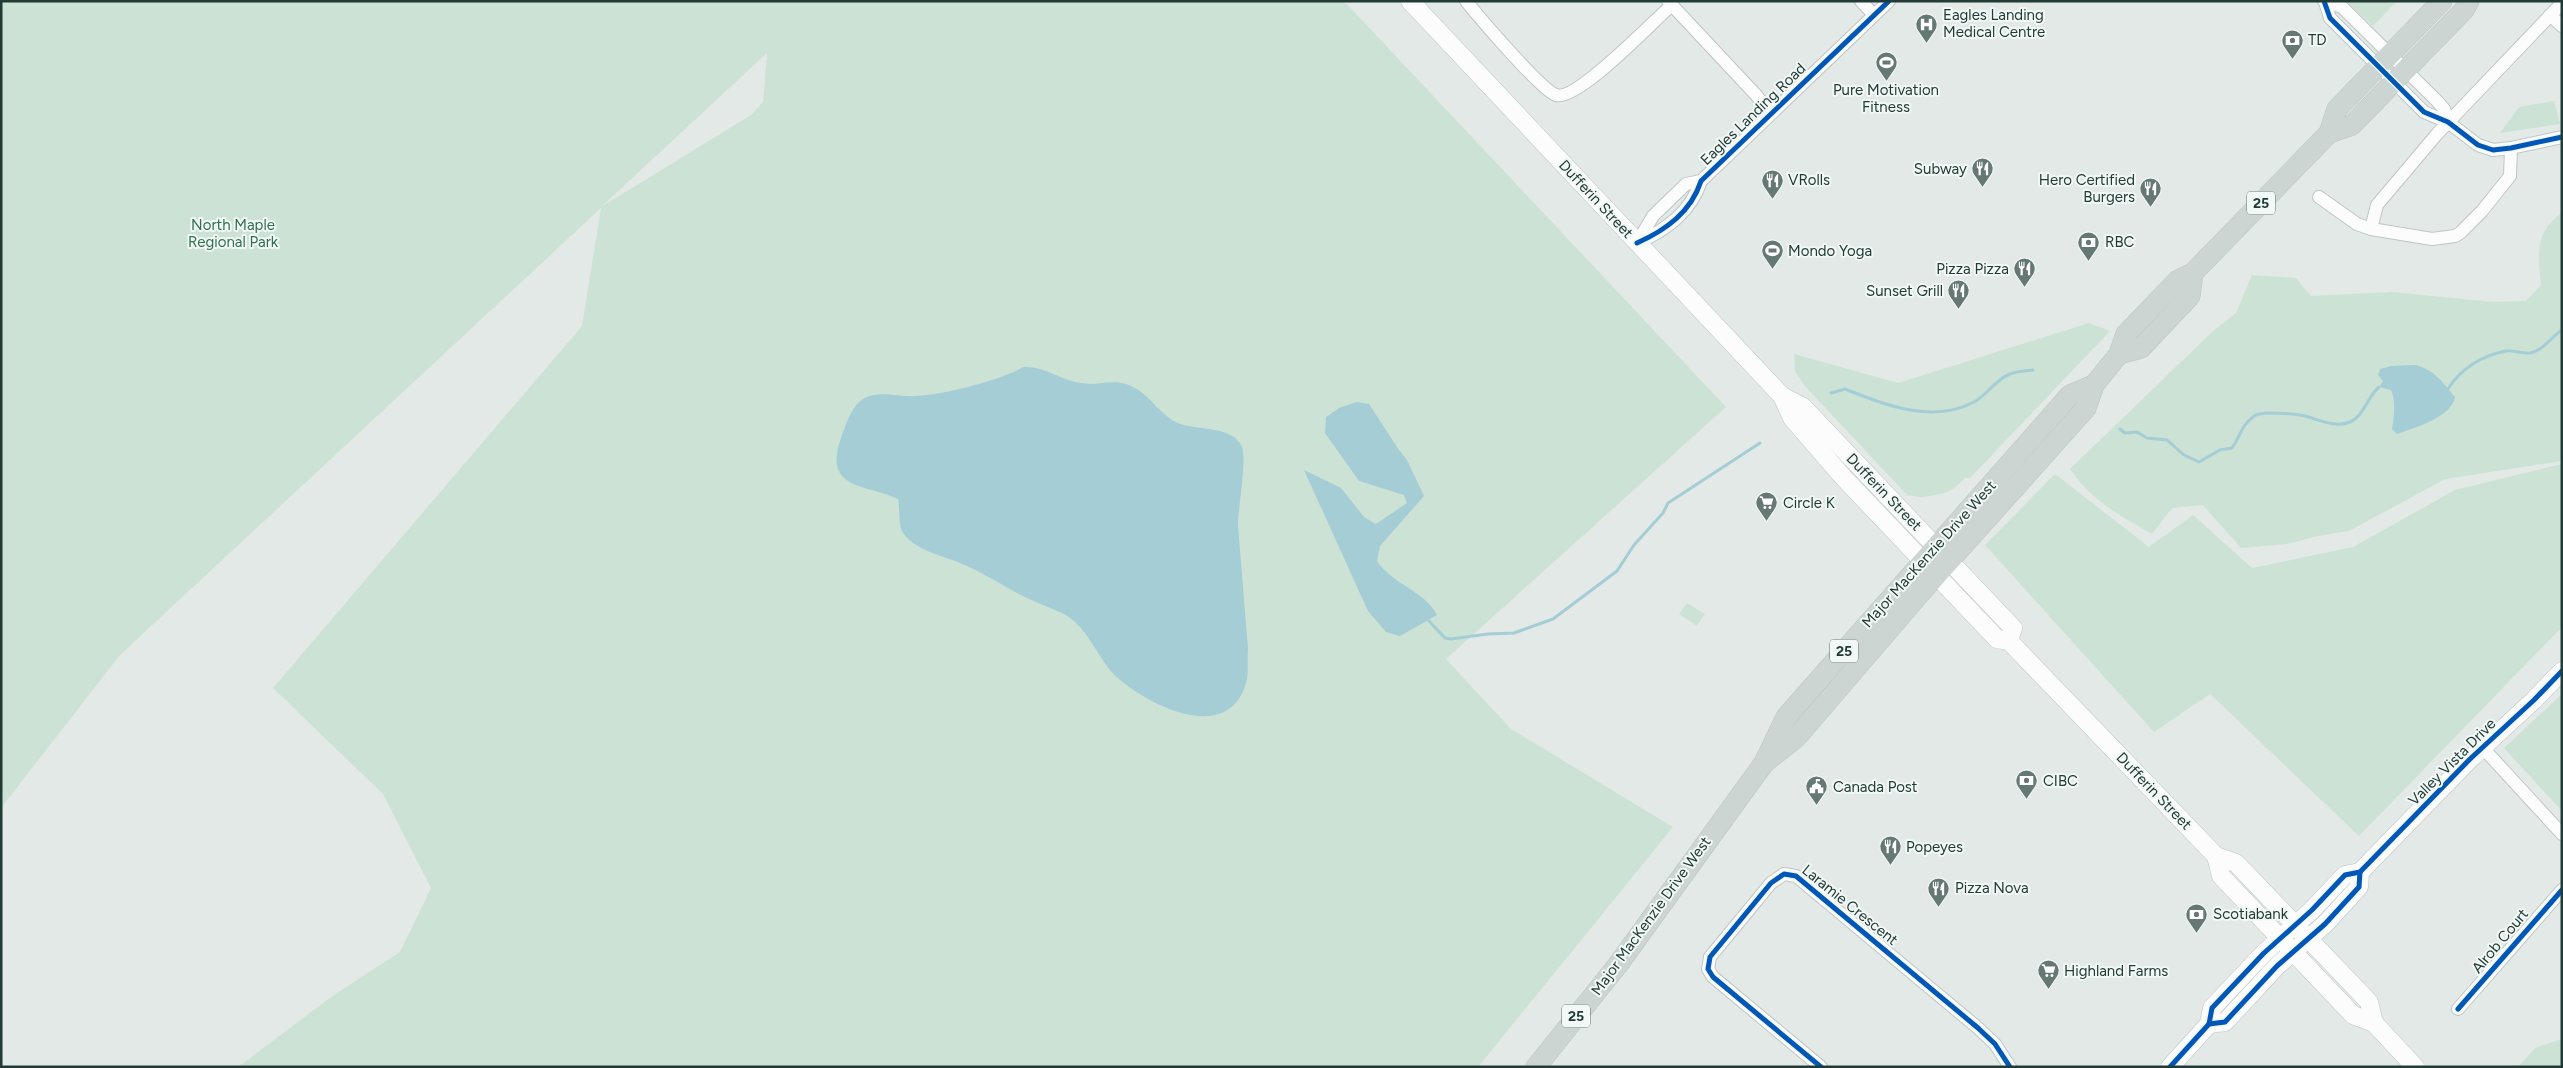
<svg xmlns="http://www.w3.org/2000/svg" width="2563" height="1068" font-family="Figtree,sans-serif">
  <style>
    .green { fill: #cce2d4; fill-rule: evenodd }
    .water { fill: #a5cdd6 }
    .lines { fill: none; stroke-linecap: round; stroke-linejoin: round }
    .stream { stroke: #a5cdd6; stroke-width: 3 }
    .street-casing { stroke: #c0c6c3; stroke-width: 14 }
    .secondary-casing { stroke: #bfc6c4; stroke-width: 19 }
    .primary-casing { stroke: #bcc5c3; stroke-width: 21 }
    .street { stroke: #fbfcfb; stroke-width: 12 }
    .secondary { stroke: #fbfcfb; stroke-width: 18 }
    .primary { stroke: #cdd5d3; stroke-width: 20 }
    .cycleway-casing { stroke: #f1f8f5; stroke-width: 8 }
    .cycleway { stroke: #0057b8; stroke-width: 5 }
    .labels { text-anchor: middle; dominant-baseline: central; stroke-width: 4; stroke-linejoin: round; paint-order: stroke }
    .shield { fill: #f1f8f5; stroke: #60746f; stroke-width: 1 }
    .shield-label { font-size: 14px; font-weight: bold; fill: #223b36 }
    .poi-label { font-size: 15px; fill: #223b36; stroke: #f1f8f5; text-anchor: start }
    .street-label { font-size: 15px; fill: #223b36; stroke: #f1f8f5 }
    .park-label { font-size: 15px; fill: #2e714b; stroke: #f1f8f5 }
  </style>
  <rect width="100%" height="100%" fill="#e3e9e6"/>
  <g class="green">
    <path d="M 1,1 L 1344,1 L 1726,407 L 1446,659 L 1511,729 L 1673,827 L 1478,1067 L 238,1067 L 331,997 L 400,952 L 431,888 L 383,794 L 273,688 L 582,326 L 601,208 L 120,655 L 1,808 ZM 767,53 L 763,102 L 751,115 L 601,207 Z"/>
    <polygon points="2346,1 2397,1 2373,26"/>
    <polygon points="2554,101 2560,124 2500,133 2519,107"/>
    <path d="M 2562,212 L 2562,461 L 2445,479 L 2349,531 L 2318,536 L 2287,544 L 2241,548 L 2203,505 L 2172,508 L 2152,534 C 2119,515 2092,501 2070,469 L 2212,332 L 2236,313 L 2252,275 L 2296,278 L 2311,296 L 2392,292 L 2493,302 L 2526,301 L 2541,285 C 2538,253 2534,234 2562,212 Z"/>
    <path d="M 2089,323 L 2110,331 L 1970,478 L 1965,478 C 1949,495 1944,493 1923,497 C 1918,499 1914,494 1908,496 L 1804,385 L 1795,371 L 1794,354 L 1898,383 Z"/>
    <polygon points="2562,464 2562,627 2359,836 2210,694 2154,732 1985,545 2055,474 2149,547 2193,515 2252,568 2353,547 2455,490"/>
    <polygon points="1687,603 1705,614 1697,626 1679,614"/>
    <polygon points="2562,694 2562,811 2504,748"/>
    <polygon points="2562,1039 2562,1067 2518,1067 2535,1048"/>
  </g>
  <g class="water">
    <path d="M 2416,365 C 2436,371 2442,382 2455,397 C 2452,417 2414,428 2397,434 L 2392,429 C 2394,418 2396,401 2391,390 L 2379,387 L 2383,381 L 2378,375 L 2380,369 L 2391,366 Z"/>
    <path d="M 1023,367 C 1045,366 1060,380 1081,383 C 1096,386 1111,379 1126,384 C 1149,391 1159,416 1180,424 C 1197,430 1234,426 1242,447 C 1247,460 1238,508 1238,525 L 1248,649 C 1247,660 1249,673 1246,683 C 1228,745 1151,706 1120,680 C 1097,661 1091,629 1064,614 C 1049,607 1034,602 1019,594 C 1000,584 982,572 962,564 C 942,555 916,551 903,533 C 898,525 900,509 898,499 C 866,484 824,490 840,441 C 844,429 850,411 858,403 C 870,390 891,395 905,396 C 933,398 999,381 1023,367 Z"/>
    <path d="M 1357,402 L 1369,404 L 1399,450 L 1407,460 L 1424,496 L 1380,546 L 1377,561 C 1393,585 1425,591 1437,615 L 1400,636 L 1386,632 L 1368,611 L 1304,470 L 1341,488 L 1364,517 L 1376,524 L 1407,503 L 1404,495 L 1359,481 L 1325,433 L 1326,417 L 1339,408 Z"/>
  </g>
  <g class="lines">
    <g class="stream">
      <path d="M 2448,389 C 2460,369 2483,355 2506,351 C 2514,350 2522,354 2530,353 C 2543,351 2551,337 2562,330"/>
      <path d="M 1831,393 L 1845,389 C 1884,405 1933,424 1974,402 C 1987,395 1996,379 2010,374 C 2016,371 2026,371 2033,370"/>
      <path d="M 2120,429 L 2125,433 L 2137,432 L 2147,438 L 2167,440 L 2184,455 L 2199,462 L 2220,450 L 2232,448 C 2241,436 2240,427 2253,417 C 2257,413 2262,414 2267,413 C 2280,413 2293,413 2305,416 C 2320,420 2335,428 2350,422 C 2363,417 2368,396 2379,387"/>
      <polyline points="1429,621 1445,638 1451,639 1488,634 1514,633 1553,619 1617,571 1634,545 1663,513 1668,503 1760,443"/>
    </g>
    <defs>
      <g id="street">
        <path d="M 1466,1 C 1479,17 1541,90 1556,95 C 1577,102 1653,21 1672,5"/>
        <polyline points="1668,1 1757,96 1770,114"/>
        <polyline points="1861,1 1874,15"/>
        <polyline points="2324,1 2342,7 2438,102 2444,109 2448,122"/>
        <polyline points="2325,2 2330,18 2424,112 2448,122 2478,145 2493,150 2511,148 2562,137"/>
        <polyline points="2550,15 2562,26"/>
        <polyline points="2319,197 2357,224 2371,229 2432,239 2455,236 2460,233 2482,211 2510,176 2511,148"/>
        <polyline points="2371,229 2377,205 2437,134 2562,3"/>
        <path d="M 1637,243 C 1666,230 1691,212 1701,181 L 1889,1"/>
        <polyline points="1637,243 1653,216 1686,184 1701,181"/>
        <polyline points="2483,748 2562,834"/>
        <polyline points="2458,1009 2562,890"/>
        <polyline points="1821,1067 1713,977 1708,969 1710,957 1771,883 1784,874 1796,876 1978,1028 1995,1044 2010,1067"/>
      </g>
      <g id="secondary">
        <polyline points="1410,1 1782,396 1803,407 2013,628 2009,641"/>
        <polyline points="1782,396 1792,418 1843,477 1997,639 2009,641 2216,856 2236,863 2369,1002 2374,1023"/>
        <polyline points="2216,856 2221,876 2353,1015 2374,1023 2415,1067"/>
        <polyline points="2209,1024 2225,1022 2277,966 2325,924 2359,887 2360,872"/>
        <polyline points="2170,1067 2209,1024 2212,1008 2264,953 2312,910 2345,875 2360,872 2470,759 2534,700 2562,671"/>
      </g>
      <g id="primary">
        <polyline points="2329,133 2352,125 2464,10 2469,1"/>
        <polyline points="2119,354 2141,348 2190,296 2193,273"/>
        <polyline points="1764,763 1796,738 1917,597 2086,408 2094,385 2119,354 2126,334 2177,281 2193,273 2329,133 2337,109 2442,1"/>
        <polyline points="1536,1067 1617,966 1764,763 1786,717 2070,395 2094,385"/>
      </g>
    </defs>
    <use href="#street" class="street-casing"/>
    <use href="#secondary" class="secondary-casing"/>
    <use href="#primary" class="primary-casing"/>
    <use href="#street" class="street"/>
    <use href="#secondary" class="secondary"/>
    <use href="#primary" class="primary"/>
    <defs>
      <g id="cycleway">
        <polyline points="2324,1 2330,18 2424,112 2448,122 2478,145 2493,150 2511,148 2562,137"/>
        <path d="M 1637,243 C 1666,230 1691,212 1701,181 L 1889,1"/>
        <polyline points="2458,1009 2562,890"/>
        <polyline points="2209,1024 2225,1022 2277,966 2325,924 2359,887 2360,872"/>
        <polyline points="1821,1067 1713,977 1708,969 1710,957 1771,883 1784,874 1796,876 1978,1028 1995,1044 2010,1067"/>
        <polyline points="2170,1067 2209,1024 2212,1008 2264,953 2312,910 2345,875 2360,872 2470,759 2534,700 2562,671"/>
      </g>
    </defs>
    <use href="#cycleway" class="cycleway-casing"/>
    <use href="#cycleway" class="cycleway"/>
  </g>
  <defs>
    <symbol id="hospital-pin" viewBox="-11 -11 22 30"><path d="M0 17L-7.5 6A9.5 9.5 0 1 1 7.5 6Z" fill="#667874" stroke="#f1f8f5"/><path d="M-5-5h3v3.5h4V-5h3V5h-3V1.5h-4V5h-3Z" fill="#fff"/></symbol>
    <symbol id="bank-pin" viewBox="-11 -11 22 30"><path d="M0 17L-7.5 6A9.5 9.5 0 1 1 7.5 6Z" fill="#667874" stroke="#f1f8f5"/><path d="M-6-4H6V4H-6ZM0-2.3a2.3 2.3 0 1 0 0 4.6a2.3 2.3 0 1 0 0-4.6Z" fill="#fff"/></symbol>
    <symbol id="stadium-pin" viewBox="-11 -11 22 30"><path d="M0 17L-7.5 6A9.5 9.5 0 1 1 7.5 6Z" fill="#667874" stroke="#f1f8f5"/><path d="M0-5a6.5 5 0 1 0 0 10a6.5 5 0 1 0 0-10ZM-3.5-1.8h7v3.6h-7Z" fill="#fff"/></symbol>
    <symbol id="restaurant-pin" viewBox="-11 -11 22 30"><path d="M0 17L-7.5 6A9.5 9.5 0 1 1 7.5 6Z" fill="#667874" stroke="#f1f8f5"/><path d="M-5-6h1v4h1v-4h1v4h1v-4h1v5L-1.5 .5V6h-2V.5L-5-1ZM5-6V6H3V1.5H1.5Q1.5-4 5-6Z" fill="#fff"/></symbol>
    <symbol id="supermarket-pin" viewBox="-11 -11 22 30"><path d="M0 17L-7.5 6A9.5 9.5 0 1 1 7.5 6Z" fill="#667874" stroke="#f1f8f5"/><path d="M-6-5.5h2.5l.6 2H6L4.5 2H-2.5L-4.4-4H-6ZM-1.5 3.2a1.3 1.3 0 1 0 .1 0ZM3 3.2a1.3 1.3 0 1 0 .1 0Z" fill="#fff"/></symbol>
    <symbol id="civic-pin" viewBox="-11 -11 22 30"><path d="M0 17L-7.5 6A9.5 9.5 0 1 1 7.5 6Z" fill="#667874" stroke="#f1f8f5"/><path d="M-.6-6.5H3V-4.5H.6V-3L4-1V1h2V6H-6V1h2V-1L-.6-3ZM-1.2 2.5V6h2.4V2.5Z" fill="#fff"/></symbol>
  </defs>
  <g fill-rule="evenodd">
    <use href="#hospital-pin" x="1914" y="12" width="25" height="34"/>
    <use href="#bank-pin" x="2280" y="28" width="25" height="34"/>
    <use href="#stadium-pin" x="1874" y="50" width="25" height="34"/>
    <use href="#restaurant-pin" x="1970" y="156" width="25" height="34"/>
    <use href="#restaurant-pin" x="1760" y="168" width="25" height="34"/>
    <use href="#restaurant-pin" x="2138" y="176" width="25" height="34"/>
    <use href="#bank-pin" x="2076" y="230" width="25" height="34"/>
    <use href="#stadium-pin" x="1760" y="238" width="25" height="34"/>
    <use href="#restaurant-pin" x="2012" y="256" width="25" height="34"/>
    <use href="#restaurant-pin" x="1946" y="278" width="25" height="34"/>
    <use href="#supermarket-pin" x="1754" y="490" width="25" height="34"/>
    <use href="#bank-pin" x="2014" y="768" width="25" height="34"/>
    <use href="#civic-pin" x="1804" y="774" width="25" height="34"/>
    <use href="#restaurant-pin" x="1878" y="834" width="25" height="34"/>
    <use href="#restaurant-pin" x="1926" y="876" width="25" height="34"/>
    <use href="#bank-pin" x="2184" y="902" width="25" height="34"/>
    <use href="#supermarket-pin" x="2036" y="958" width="25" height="34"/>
  </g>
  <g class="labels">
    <g class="shield">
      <rect x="2247" y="191.5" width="28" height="23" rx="4"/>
      <rect x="1830" y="639.5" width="28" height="23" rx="4"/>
      <rect x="1562" y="1004.5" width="28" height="23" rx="4"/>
    </g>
    <g class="shield-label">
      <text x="2261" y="203">25</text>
      <text x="1844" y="651">25</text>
      <text x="1576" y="1016">25</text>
    </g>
    <g class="poi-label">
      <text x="1943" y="15">Eagles Landing<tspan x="1943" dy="17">Medical Centre</tspan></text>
      <text x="2308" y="40">TD</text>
      <text x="1886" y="90" text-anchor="middle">Pure Motivation<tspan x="1886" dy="17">Fitness</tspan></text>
      <text x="1967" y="169" text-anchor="end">Subway</text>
      <text x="1788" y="180">VRolls</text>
      <text x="2135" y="180" text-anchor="end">Hero Certified<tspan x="2135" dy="17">Burgers</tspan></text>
      <text x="2105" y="242">RBC</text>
      <text x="1788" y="251">Mondo Yoga</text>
      <text x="2009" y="269" text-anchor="end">Pizza Pizza</text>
      <text x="1943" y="291" text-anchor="end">Sunset Grill</text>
      <text x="1783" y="503">Circle K</text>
      <text x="2043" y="781">CIBC</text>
      <text x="1833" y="787">Canada Post</text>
      <text x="1906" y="847">Popeyes</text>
      <text x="1955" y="888">Pizza Nova</text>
      <text x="2213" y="914">Scotiabank</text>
      <text x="2064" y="971">Highland Farms</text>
    </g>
    <g class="street-label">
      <text transform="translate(1753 114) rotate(-44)">Eagles Landing Road</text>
      <text transform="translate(1596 199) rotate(47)">Dufferin Street</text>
      <text transform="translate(1884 492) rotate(46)">Dufferin Street</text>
      <text transform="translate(1929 554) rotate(-48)">Major MacKenzie Drive West</text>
      <text transform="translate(2452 762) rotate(-45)">Valley Vista Drive</text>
      <text transform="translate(2154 791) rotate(46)">Dufferin Street</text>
      <text transform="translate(1850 905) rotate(39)">Laramie Crescent</text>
      <text transform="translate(1651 916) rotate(-54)">Major MacKenzie Drive West</text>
      <text transform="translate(2500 941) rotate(-50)">Alrob Court</text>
    </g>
    <g class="park-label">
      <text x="233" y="225">North Maple<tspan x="233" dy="17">Regional Park</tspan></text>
    </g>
  </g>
  <rect width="2563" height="1068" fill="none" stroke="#223b36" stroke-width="5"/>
</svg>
